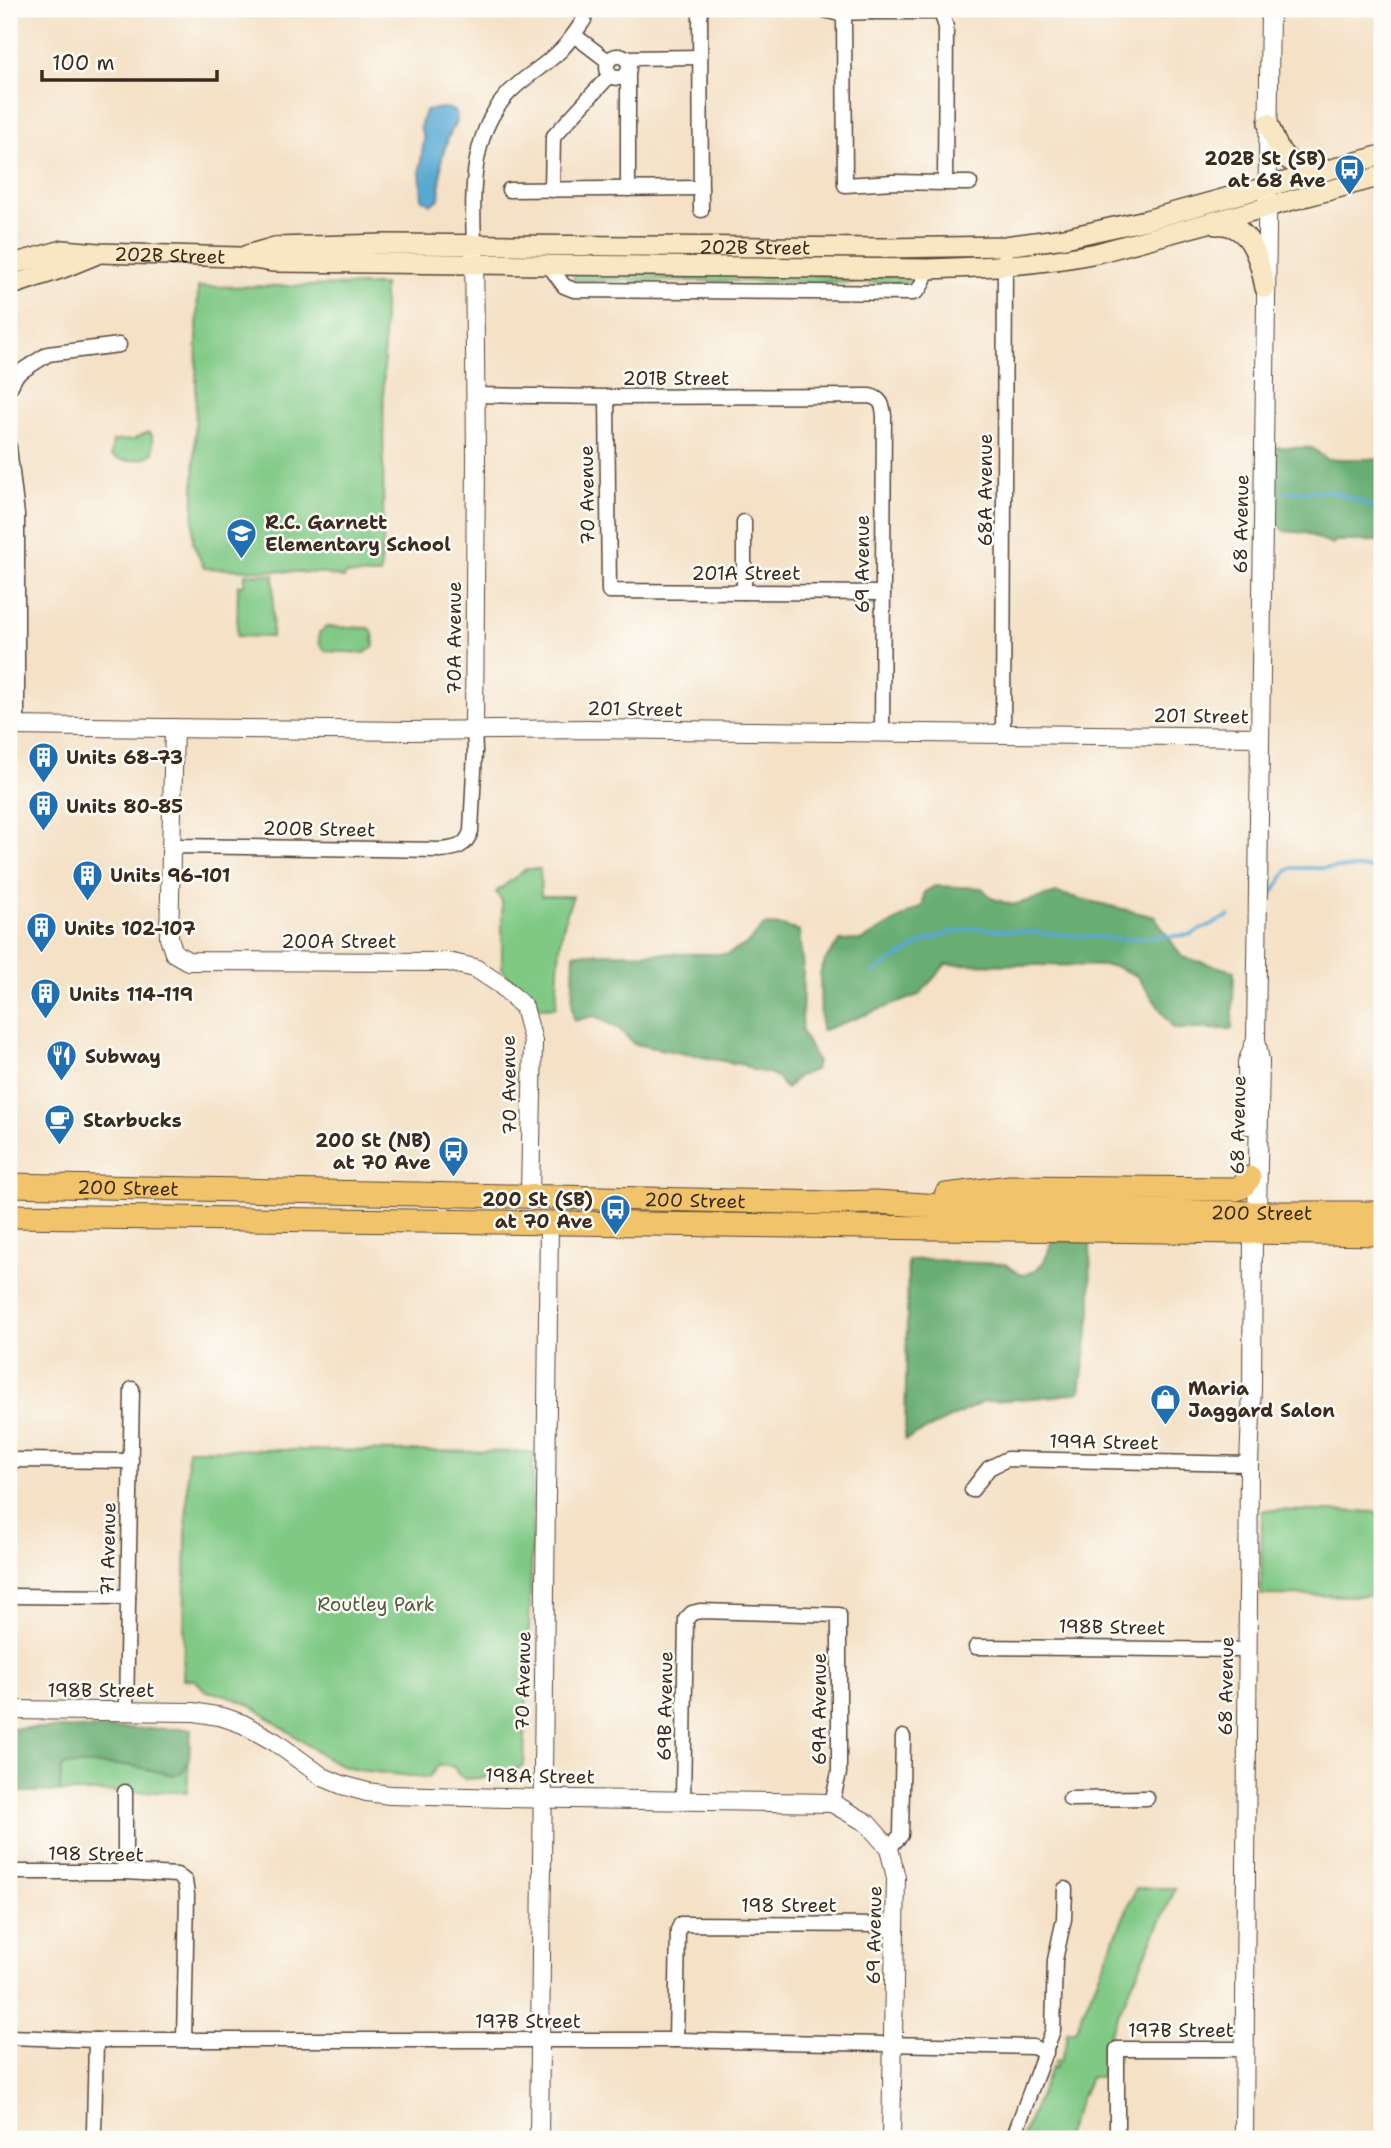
<svg xmlns="http://www.w3.org/2000/svg" width="1391" height="2148" font-family="'Shantell Sans',sans-serif">
  <style>
    .green { fill: #80c985; stroke: #5e7a52; stroke-width: 2 }
    .forest { fill: #68ad72; stroke: #526c48; stroke-width: 2 }
    .water { fill: #58a9d3; stroke: #4a6a78; stroke-width: 2 }
    .lines { fill: none; stroke-linecap: round; stroke-linejoin: round }
    .stream { stroke: #58a9d3; stroke-width: 3.5 }
    .minor-casing { stroke: #574537; stroke-width: 17 }
    .tertiary-casing { stroke: #574537; stroke-width: 20 }
    .secondary-casing { stroke: #574537; stroke-width: 22 }
    .primary-casing { stroke: #574537; stroke-width: 25 }
    .minor { stroke: #fff; stroke-width: 14 }
    .tertiary { stroke: #fff; stroke-width: 18 }
    .secondary { stroke: #f9e7c3; stroke-width: 19 }
    .primary { stroke: #f1c36a; stroke-width: 23 }
    .labels { text-anchor: middle; dominant-baseline: central; stroke-width: 5; stroke-linejoin: round; paint-order: stroke }
    .poi-label { font-size: 19px; font-weight: bold; fill: #3b2a1e; stroke: #fdfcf7; text-anchor: start }
    .street-label { font-size: 19px; fill: #3b2a1e; stroke: #fdfcf7 }
    .park-label { font-size: 19px; fill: #505a3d; stroke: #fdfcf7 }
  </style>
  <rect width="100%" height="100%" fill="#fdfcf7"/>
  <filter id="ink" filterUnits="userSpaceOnUse"><feTurbulence type="fractalNoise" baseFrequency=".0143" numOctaves="2"/><feDisplacementMap in="SourceGraphic" scale="14" xChannelSelector="R" yChannelSelector="G"/><feConvolveMatrix kernelMatrix="1 2 1 2 8 2 1 2 1" color-interpolation-filters="sRGB"/></filter>
  <filter id="wash" filterUnits="userSpaceOnUse"><feTurbulence type="fractalNoise" baseFrequency=".00686" numOctaves="4" result="noise"/><feDisplacementMap in="SourceGraphic" scale="28" xChannelSelector="R" yChannelSelector="G"/><feGaussianBlur stdDeviation="1.57" result="paint"/><feColorMatrix in="noise" values="0 0 0 0 0 0 0 0 0 0 0 0 0 0 0 0 0 1.4 0 .05"/><feComposite in="paint" operator="in"/></filter>
  <g filter="url(#wash)">
    <rect width="100%" height="100%" fill="#f4e1c6"/>
    <g class="green">
      <polygon points="574,273 917,276 916,282 914,283 574,280"/>
      <polygon points="384,285 383,542 380,575 345,574 344,578 321,573 204,568 193,543 198,287"/>
      <path d="M 148,432 L 152,436 L 153,453 C 142,461 123,463 111,456 L 113,441 L 133,440 Z"/>
      <polygon points="245,574 274,575 272,637 237,636 238,585 244,585"/>
      <polygon points="326,627 369,628 373,633 374,646 365,653 325,651 319,643 319,633"/>
      <path d="M 526,869 L 540,869 L 541,896 L 573,896 C 558,931 558,969 556,1007 L 540,1008 L 534,1000 L 502,970 L 502,901 L 496,892 Z"/>
      <polygon points="188,1449 533,1452 532,1549 524,1764 508,1776 466,1779 458,1774 454,1767 439,1765 428,1778 357,1770 341,1765 325,1757 250,1705 226,1695 206,1691 195,1680 183,1679"/>
      <polygon points="1262,1510 1382,1512 1382,1596 1261,1595"/>
      <polygon points="189,1759 187,1792 60,1792 61,1768 65,1765 128,1765 174,1775 182,1772"/>
      <polygon points="1136,1888 1176,1888 1116,2019 1108,2037 1112,2038 1109,2041 1103,2042 1102,2077 1090,2077 1064,2139 1021,2139 1052,2067 1055,2068 1057,2066 1054,2064 1056,2060 1060,2062 1065,2048 1067,2031 1075,2031"/>
    </g>
    <g class="forest">
      <polygon points="1276,447 1312,448 1327,459 1382,459 1382,546 1378,541 1335,541 1332,545 1306,533 1284,531 1275,520"/>
      <polygon points="935,886 982,888 991,898 1012,905 1057,893 1155,917 1182,957 1234,971 1232,1029 1174,1029 1137,976 1114,966 946,964 919,995 821,1031 820,973 826,959 840,941 863,940 923,905 924,892"/>
      <path d="M 764,925 L 782,926 L 799,931 L 803,969 L 802,1032 L 817,1062 L 815,1070 L 798,1076 L 786,1089 C 782,1084 778,1078 773,1075 C 763,1070 752,1073 744,1065 L 634,1044 L 618,1028 L 594,1016 L 574,1021 L 572,1007 L 574,953 L 728,954 L 747,944 Z"/>
      <path d="M 1090,1240 L 1091,1311 L 1080,1392 L 1057,1396 L 983,1402 L 905,1440 L 908,1260 L 935,1259 L 952,1262 L 1005,1264 L 1022,1275 C 1041,1272 1048,1258 1051,1241 Z"/>
      <polygon points="9,1728 191,1729 189,1759 182,1773 174,1775 128,1765 66,1765 61,1768 60,1792 9,1792"/>
    </g>
    <polygon class="water" points="441,108 450,109 456,113 457,119 448,138 442,157 439,199 431,204 422,199 420,169 424,138 420,127 425,111"/>
    <g class="lines">
      <g class="stream">
        <path d="M 1286,492 C 1306,491 1326,489 1346,496 C 1359,500 1370,506 1382,511"/>
        <polyline points="1272,894 1288,870 1293,868 1382,868"/>
        <polyline points="874,972 925,941 950,933 974,928 1122,939 1190,935 1229,916"/>
      </g>
    </g>
  </g>
  <g filter="url(#ink)">
    <g class="lines">
      <defs>
        <g id="minor">
          <polyline points="821,9 836,13 872,12 872,9"/>
          <polyline points="844,13 845,185 894,182 945,183 946,27 941,12 872,12"/>
          <polyline points="574,35 608,61"/>
          <circle cx="618" cy="67" r="11"/>
          <polyline points="625,58 700,57"/>
          <polyline points="945,183 970,183"/>
          <polyline points="628,189 628,71"/>
          <polyline points="509,190 701,188"/>
          <polyline points="552,190 553,137 610,75"/>
          <polyline points="701,210 700,13 702,9"/>
          <path d="M 474,244 C 472,190 470,127 515,87 C 529,74 547,64 561,50 C 570,41 577,30 584,20"/>
          <path d="M 548,264 L 564,286 L 574,290 L 913,293 C 922,291 924,277 928,269"/>
          <polyline points="9,389 17,374 48,354 119,345"/>
          <path d="M 475,395 L 607,397 L 869,396 C 881,398 883,405 884,416 L 882,733"/>
          <polyline points="607,397 609,591 883,593"/>
          <polyline points="9,447 17,515 17,726"/>
          <polyline points="744,592 744,522"/>
          <polyline points="1003,734 1005,258"/>
          <path d="M 172,846 L 440,850 C 455,849 466,847 471,831 L 475,751 L 474,730"/>
          <polyline points="9,1460 131,1461"/>
          <polyline points="972,1490 989,1468 1007,1459 1249,1464"/>
          <polyline points="9,1596 128,1597"/>
          <polyline points="976,1647 1248,1650"/>
          <polyline points="126,1711 132,1389"/>
          <polyline points="1070,1799 1147,1798"/>
          <polyline points="683,1801 686,1619 692,1613 700,1611 839,1615 839,1773 832,1803"/>
          <polyline points="889,1848 901,1835 903,1737"/>
          <polyline points="9,1872 125,1872 177,1875 185,1881 187,1895 184,2040"/>
          <polyline points="125,1872 125,1792"/>
          <polyline points="9,2037 96,2040 676,2040 1033,2047 1046,2053"/>
          <polyline points="676,2040 678,1930 681,1924 896,1925"/>
          <polyline points="94,2131 96,2040"/>
          <polyline points="1005,2139 1014,2136 1053,2030 1055,1960 1064,1919 1065,1889"/>
          <polyline points="1117,2139 1117,2049 1245,2049"/>
        </g>
        <g id="tertiary">
          <polyline points="474,244 476,458 474,730"/>
          <polyline points="9,726 410,731 590,729 1260,737"/>
          <polyline points="174,728 169,938 174,953 188,961 448,962 475,968 501,985 524,1007 533,1041 530,1195"/>
          <polyline points="1248,1125 1247,1063 1255,1042"/>
          <polyline points="1257,1213 1260,1061 1256,1039 1270,9"/>
          <polyline points="9,1710 194,1712 223,1717 243,1724 275,1742 323,1777 342,1785 367,1792 390,1795 506,1798 832,1803 867,1823 889,1848 896,1878 891,2139"/>
          <polyline points="539,2139 549,1223"/>
          <polyline points="1244,2139 1249,1464 1252,1389 1253,1233"/>
        </g>
        <g id="secondary">
          <path d="M 1268,123 C 1280,154 1284,166 1320,170"/>
          <path d="M 1216,225 C 1251,222 1260,261 1265,288"/>
          <path id="s1" d="M 247,255 L 275,247 L 385,244 L 885,248 L 1005,246 L 1065,238 L 1146,220 L 1382,155"/>
          <path id="s2" d="M 9,265 L 63,250 L 99,253 L 239,257 L 274,262 L 928,269 C 988,267 1038,265 1097,253 L 1382,176"/>
          <polyline points="9,286 63,268 95,255"/>
        </g>
        <g id="primary">
          <path id="s3" d="M 9,1185 L 830,1203 L 875,1202 L 958,1207 L 1257,1213 L 1382,1213"/>
          <polyline points="946,1195 1010,1187 1236,1189 1242,1187 1249,1178"/>
          <path d="M 9,1216 C 467,1218 924,1231 1382,1234"/>
        </g>
      </defs>
      <use href="#minor" class="minor-casing"/>
      <use href="#tertiary" class="tertiary-casing"/>
      <use href="#secondary" class="secondary-casing"/>
      <use href="#primary" class="primary-casing"/>
      <use href="#minor" class="minor"/>
      <use href="#tertiary" class="tertiary"/>
      <use href="#secondary" class="secondary"/>
      <use href="#primary" class="primary"/>
    </g>
  </g>
  <defs>
    <symbol id="bus-pin" viewBox="-11 -11 22 30"><path d="M0 17L-7.5 6A9.5 9.5 0 1 1 7.5 6Z" fill="#1f6fb2" stroke="#fdfcf7"/><path d="M-5-6H5V4H4V6H2V4H-2V6H-4V4H-5ZM-3.5-4V0h7V-4ZM-3.5 1.2v1.5H-2V1.2ZM2 1.2v1.5H3.5V1.2Z" fill="#fff"/></symbol>
    <symbol id="school-pin" viewBox="-11 -11 22 30"><path d="M0 17L-7.5 6A9.5 9.5 0 1 1 7.5 6Z" fill="#1f6fb2" stroke="#fdfcf7"/><path d="M0-5L7-2L0 1L-7-2ZM-4 1L0 2.5L4 1V4Q0 6-4 4Z" fill="#fff"/></symbol>
    <symbol id="building-pin" viewBox="-11 -11 22 30"><path d="M0 17L-7.5 6A9.5 9.5 0 1 1 7.5 6Z" fill="#1f6fb2" stroke="#fdfcf7"/><path d="M-4-6H4V6H1V3H-1V6H-4ZM-2.5-4.3h1.7v1.8h-1.7ZM.8-4.3h1.7v1.8H.8ZM-2.5-1h1.7V.8h-1.7ZM.8-1h1.7V.8H.8Z" fill="#fff"/></symbol>
    <symbol id="restaurant-pin" viewBox="-11 -11 22 30"><path d="M0 17L-7.5 6A9.5 9.5 0 1 1 7.5 6Z" fill="#1f6fb2" stroke="#fdfcf7"/><path d="M-5-6h1v4h1v-4h1v4h1v-4h1v5L-1.5 .5V6h-2V.5L-5-1ZM5-6V6H3V1.5H1.5Q1.5-4 5-6Z" fill="#fff"/></symbol>
    <symbol id="cafe-pin" viewBox="-11 -11 22 30"><path d="M0 17L-7.5 6A9.5 9.5 0 1 1 7.5 6Z" fill="#1f6fb2" stroke="#fdfcf7"/><path d="M-5.5-4.5H6V0H3Q3 3.5 0 3.5H-2.5Q-5.5 3.5-5.5 0ZM3-3.2v2h1.7v-2ZM-6 4.5H4V6H-6Z" fill="#fff"/></symbol>
    <symbol id="shop-pin" viewBox="-11 -11 22 30"><path d="M0 17L-7.5 6A9.5 9.5 0 1 1 7.5 6Z" fill="#1f6fb2" stroke="#fdfcf7"/><path d="M-5-2.5h2.3a2.7 3.5 0 0 1 5.4 0H5L5.5 6h-11ZM-1.5-2.5h3a1.5 2.3 0 0 0-3 0Z" fill="#fff"/></symbol>
  </defs>
  <g fill-rule="evenodd">
    <use href="#bus-pin" x="1332" y="152" width="35" height="47"/>
    <use href="#school-pin" x="224" y="516" width="35" height="47"/>
    <use href="#building-pin" x="26" y="740" width="35" height="47"/>
    <use href="#building-pin" x="26" y="788" width="35" height="47"/>
    <use href="#building-pin" x="70" y="858" width="35" height="47"/>
    <use href="#building-pin" x="24" y="910" width="35" height="47"/>
    <use href="#building-pin" x="28" y="976" width="35" height="47"/>
    <use href="#restaurant-pin" x="44" y="1038" width="35" height="47"/>
    <use href="#cafe-pin" x="42" y="1102" width="35" height="47"/>
    <use href="#bus-pin" x="436" y="1134" width="35" height="47"/>
    <use href="#bus-pin" x="598" y="1192" width="35" height="47"/>
    <use href="#shop-pin" x="1148" y="1382" width="35" height="47"/>
  </g>
  <g class="labels">
    <g class="poi-label">
      <text x="1326" y="158" text-anchor="end">202B St (SB)<tspan x="1326" dy="22">at 68 Ave</tspan></text>
      <text x="265" y="522">R.C. Garnett<tspan x="265" dy="22">Elementary School</tspan></text>
      <text x="66" y="757">Units 68-73</text>
      <text x="66" y="806">Units 80-85</text>
      <text x="110" y="875">Units 96-101</text>
      <text x="64" y="928">Units 102-107</text>
      <text x="69" y="994">Units 114-119</text>
      <text x="85" y="1056">Subway</text>
      <text x="83" y="1120">Starbucks</text>
      <text x="431" y="1140" text-anchor="end">200 St (NB)<tspan x="431" dy="22">at 70 Ave</tspan></text>
      <text x="593" y="1199" text-anchor="end">200 St (SB)<tspan x="593" dy="22">at 70 Ave</tspan></text>
      <text x="1188" y="1388">Maria<tspan x="1188" dy="22">Jaggard Salon</tspan></text>
    </g>
    <g class="street-label">
      <text stroke="none"><textPath href="#s1" startOffset="509">202B Street</textPath></text>
      <text stroke="none"><textPath href="#s2" startOffset="163">202B Street</textPath></text>
      <text x="676" y="378">201B Street</text>
      <text transform="translate(985 490) rotate(-90)">68A Avenue</text>
      <text transform="translate(587 495) rotate(-91)">70 Avenue</text>
      <text transform="translate(1241 524) rotate(-89)">68 Avenue</text>
      <text transform="translate(862 564) rotate(-90)">69 Avenue</text>
      <text x="746" y="573">201A Street</text>
      <text transform="translate(454 638) rotate(-90)">70A Avenue</text>
      <text transform="translate(635 709) rotate(1)">201 Street</text>
      <text transform="translate(1201 716) rotate(1)">201 Street</text>
      <text transform="translate(319 829) rotate(1)">200B Street</text>
      <text x="339" y="941">200A Street</text>
      <text transform="translate(509 1085) rotate(-91)">70 Avenue</text>
      <text transform="translate(1238 1125) rotate(-89)">68 Avenue</text>
      <text stroke="none"><textPath href="#s3" startOffset="119">200 Street</textPath></text>
      <text stroke="none"><textPath href="#s3" startOffset="686">200 Street</textPath></text>
      <text stroke="none"><textPath href="#s3" startOffset="1253">200 Street</textPath></text>
      <text transform="translate(1104 1442) rotate(1)">199A Street</text>
      <text transform="translate(108 1549) rotate(-89)">71 Avenue</text>
      <text transform="translate(1112 1627) rotate(1)">198B Street</text>
      <text transform="translate(523 1681) rotate(-89)">70 Avenue</text>
      <text transform="translate(1226 1686) rotate(-89)">68 Avenue</text>
      <text x="101" y="1690">198B Street</text>
      <text transform="translate(665 1706) rotate(-89)">69B Avenue</text>
      <text transform="translate(819 1709) rotate(-90)">69A Avenue</text>
      <text transform="translate(540 1776) rotate(1)">198A Street</text>
      <text transform="translate(96 1854) rotate(1)">198 Street</text>
      <text x="789" y="1905">198 Street</text>
      <text transform="translate(874 1935) rotate(-89)">69 Avenue</text>
      <text x="528" y="2021">197B Street</text>
      <text x="1181" y="2030">197B Street</text>
    </g>
    <g class="park-label">
      <text x="376" y="1604">Routley Park</text>
    </g>
  </g>
  <rect width="1391" height="2148" fill="none" stroke="#fdfcf7" stroke-width="35"/>
  <path d="M42 70v10h175v-10" fill="none" stroke="#3b2a1e" stroke-width="3.5"/>
  <text x="52" y="70" font-size="21" fill="#3b2a1e" stroke="#fdfcf7" stroke-width="5" paint-order="stroke">100 m</text>
</svg>
